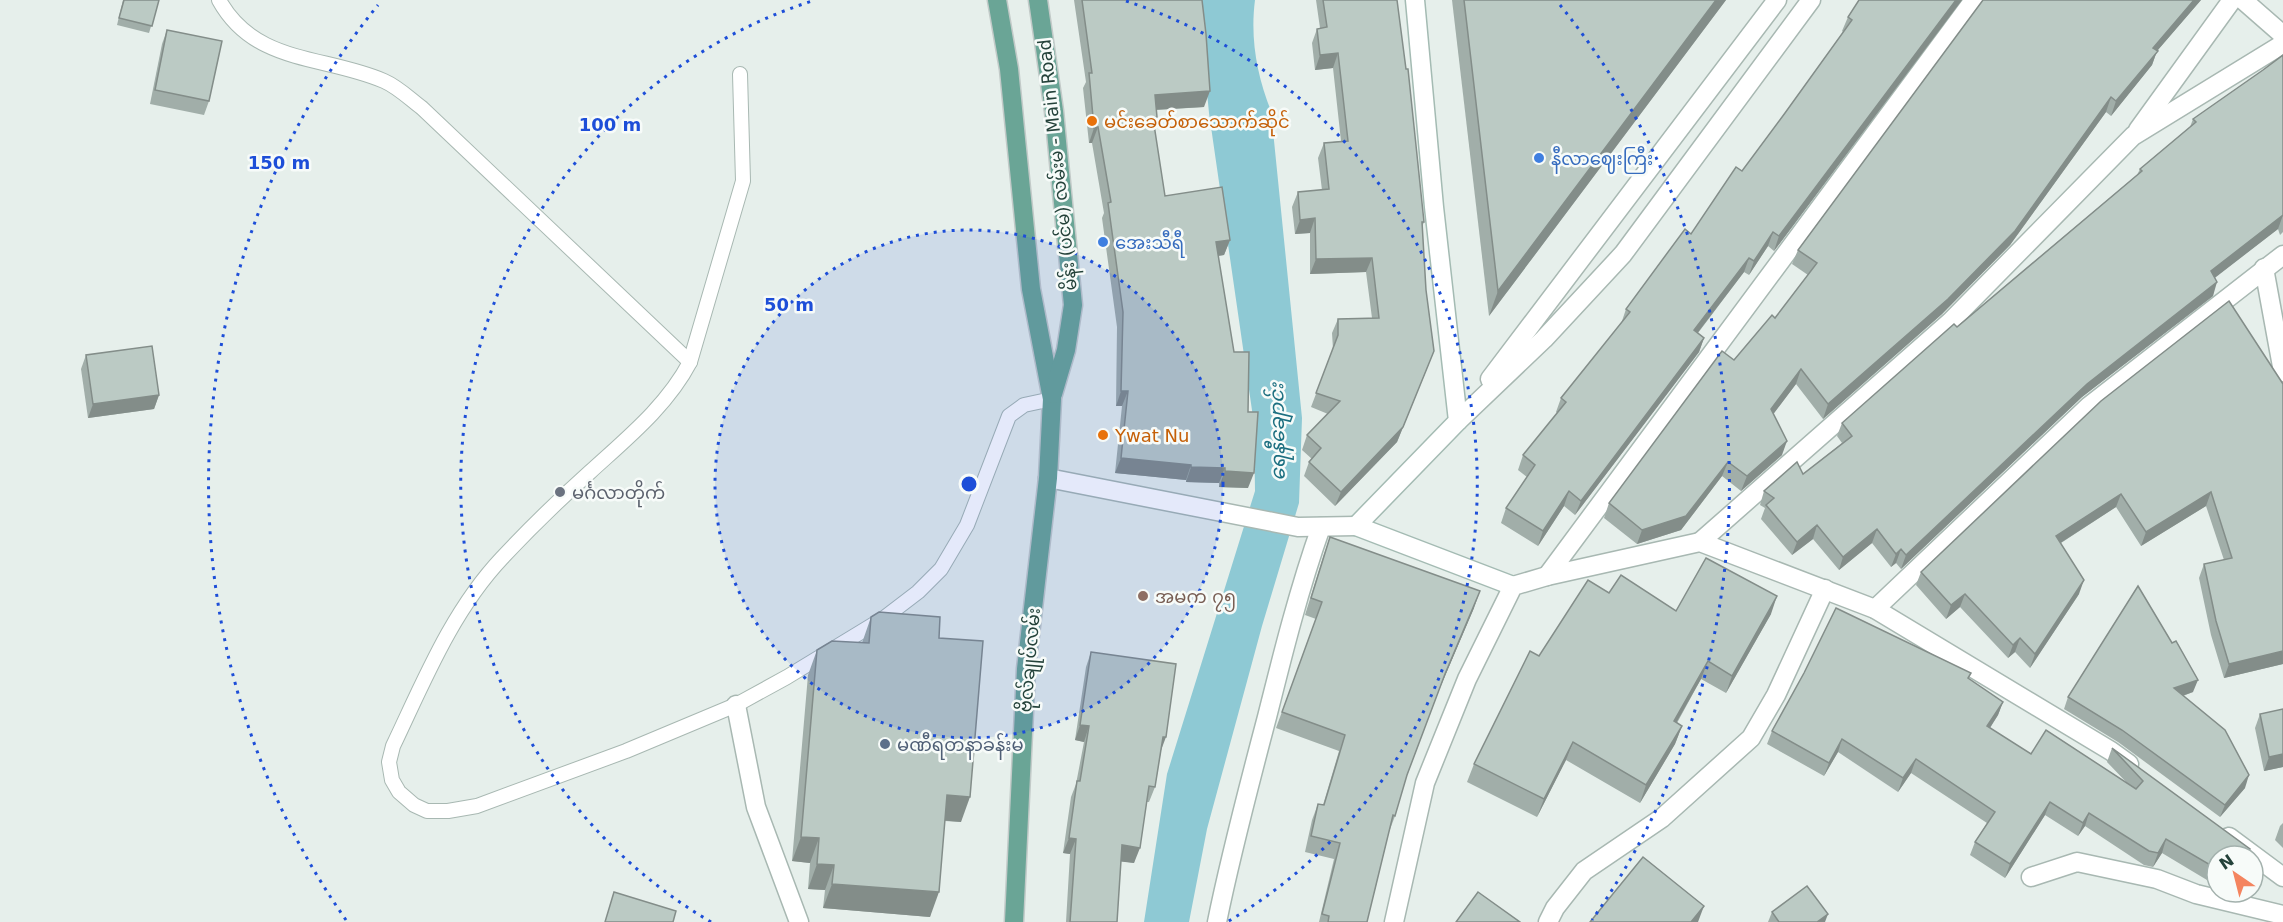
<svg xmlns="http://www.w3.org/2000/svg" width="2283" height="922" font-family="'DejaVu Sans','Noto Sans Myanmar',sans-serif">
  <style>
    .water { fill: #8ec9d4 }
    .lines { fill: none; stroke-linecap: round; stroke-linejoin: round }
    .service-casing { stroke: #a8b8b2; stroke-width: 16 }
    .minor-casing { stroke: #a8b8b2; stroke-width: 21 }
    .tertiary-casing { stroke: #a8b8b2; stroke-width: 21 }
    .secondary-casing { stroke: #a4bbb3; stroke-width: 21 }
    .primary-casing { stroke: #c2cac8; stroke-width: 21 }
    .service { stroke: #fff; stroke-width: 14 }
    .minor { stroke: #fff; stroke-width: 18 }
    .tertiary { stroke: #fff; stroke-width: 18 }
    .secondary { stroke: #fff; stroke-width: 18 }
    .primary { stroke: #6aa596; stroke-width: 18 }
    .wall { fill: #a1aea9 }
    .shaded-wall { fill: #838d89 }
    .building { fill: #bbcac4; stroke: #838d89; stroke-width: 1.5 }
    .ring { fill: none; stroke: #1d4ed8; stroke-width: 3; stroke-dasharray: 3 6 }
    .food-dot { fill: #e8710a; stroke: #f7fbf9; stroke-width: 2 }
    .shop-dot { fill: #3f7fe0; stroke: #f7fbf9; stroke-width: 2 }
    .worship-dot { fill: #6b7280; stroke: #f7fbf9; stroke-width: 2 }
    .education-dot { fill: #8d6e63; stroke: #f7fbf9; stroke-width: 2 }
    .service-dot { fill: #5c6f8a; stroke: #f7fbf9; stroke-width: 2 }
    .labels { text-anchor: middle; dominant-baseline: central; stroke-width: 5; stroke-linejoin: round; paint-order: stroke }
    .food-label { font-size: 18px; fill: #c56008; stroke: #f7fbf9; text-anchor: start }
    .shop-label { font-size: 18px; fill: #366cbe; stroke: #f7fbf9; text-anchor: start }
    .street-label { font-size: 18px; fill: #24423a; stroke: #f7fbf9 }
    .worship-label { font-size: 18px; fill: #5b616d; stroke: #f7fbf9; text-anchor: start }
    .education-label { font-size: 18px; fill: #785e54; stroke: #f7fbf9; text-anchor: start }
    .service-label { font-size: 18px; fill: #4e5e75; stroke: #f7fbf9; text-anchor: start }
    .water-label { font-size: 20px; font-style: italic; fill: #1c6f80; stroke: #f7fbf9 }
    .centre { fill: #1d4ed8; stroke: #f7fbf9; stroke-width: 3 }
    .ring-label { font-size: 18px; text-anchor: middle; font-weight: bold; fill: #1d4ed8; stroke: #f7fbf9; stroke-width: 5; stroke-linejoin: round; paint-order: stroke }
  </style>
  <rect width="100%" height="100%" fill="#e6efeb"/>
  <path class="water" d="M 1198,0 L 1255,0 C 1250,39 1257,75 1271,111 L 1302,418 L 1299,503 L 1262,626 L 1207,829 L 1189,922 L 1144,922 L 1167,774 L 1255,491 L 1254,424 L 1209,113 Z"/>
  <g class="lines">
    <defs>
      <g id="service">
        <path d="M 219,0 C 255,65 324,55 384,81 C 398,87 410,99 422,108 L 690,362"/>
        <path d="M 740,74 L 743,181 L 690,362 C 667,406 626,439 590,472 C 560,499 530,528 502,558 C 452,611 424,681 393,746 L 389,762 L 392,780 L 399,792 L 414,805 L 427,811 L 448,811 L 477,806 L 626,751 L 736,705 L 787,677 L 884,618 L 918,592 L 941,569 L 967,525 L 1009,416 L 1024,405 L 1052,399"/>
      </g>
      <g id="minor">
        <polyline points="2243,0 2283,35"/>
        <polyline points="2138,130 2232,0"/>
        <polyline points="2264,268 2283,372"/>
        <polyline points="1700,542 1950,322 2133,136 2283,44"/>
        <polyline points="1547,576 1974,0"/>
        <polyline points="1875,609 2089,406 2283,255"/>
        <polyline points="736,705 756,807 799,922"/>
        <polyline points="2229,837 2283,877"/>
        <polyline points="2031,877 2077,862 2157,879 2196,894 2283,915"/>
        <path d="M 1217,922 C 1231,853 1249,785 1267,717 C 1283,653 1299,589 1321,527"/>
        <polyline points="1394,922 1425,783 1467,679 1513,586 1547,576 1700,542 1875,609 2111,751 2129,764"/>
        <polyline points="1548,922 1555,908 1584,871 1662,818 1751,738 1776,695 1825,589"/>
      </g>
      <g id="tertiary">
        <polyline points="1490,379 1777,0"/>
        <polyline points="1458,421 1544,339 1623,254 1811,0"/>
        <polyline points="1048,478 1298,527 1356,526"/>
      </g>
      <polyline id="secondary" points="1415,0 1434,207 1458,421 1356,526 1513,586"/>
      <g id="primary">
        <polyline points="997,0 1009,69 1031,289 1052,399 1048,478 1026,669 1014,922"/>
        <polyline points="1038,0 1054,111 1073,305 1066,350 1053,394"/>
      </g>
    </defs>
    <use href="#service" class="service-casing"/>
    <use href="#minor" class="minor-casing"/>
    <use href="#tertiary" class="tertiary-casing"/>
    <use href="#secondary" class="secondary-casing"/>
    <use href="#primary" class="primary-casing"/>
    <use href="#service" class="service"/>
    <use href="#minor" class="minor"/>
    <use href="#tertiary" class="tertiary"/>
    <use href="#secondary" class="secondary"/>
    <use href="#primary" class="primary"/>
  </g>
  <g class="wall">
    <polygon points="123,0 159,0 149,33 117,25"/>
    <polygon points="1074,0 1202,0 1204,107 1157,110 1154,126 1165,196 1230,240 1224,255 1218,256 1234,352 1248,412 1248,488 1219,487 1219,483 1186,482 1186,480 1115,473 1122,406 1116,406 1117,327 1102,218 1104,213 1092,143 1089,143 1083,88 1086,82"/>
    <polygon points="1316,0 1397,0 1424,222 1422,227 1426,290 1434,351 1397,442 1335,506 1304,476 1309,462 1312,459 1302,450 1307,435 1328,414 1311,407 1333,349 1332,333 1338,319 1372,318 1366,272 1310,274 1310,233 1295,234 1292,207 1298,192 1322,190 1318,158 1324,143 1341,141 1333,68 1315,70 1312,43 1317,29 1320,28"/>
    <polygon points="1452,0 1726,0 1489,316"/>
    <polygon points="1859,0 1962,0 1774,251 1768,246 1749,275 1744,272 1698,333 1704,338 1699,352 1575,515 1564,506 1538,546 1501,523 1506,508 1527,477 1518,470 1523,455 1557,413 1556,412 1561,398 1621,324 1626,309 1691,234 1742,171 1785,113 1843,32 1842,31 1848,17"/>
    <polygon points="1983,0 2201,0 2157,51 2152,65 2111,116 2106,112 2010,245 1942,314 1823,419 1796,384 1773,414 1782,455 1741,491 1722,476 1681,530 1637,544 1604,518 1609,503 1734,360 1775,318 1808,275 1792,264 1798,250"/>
    <polygon points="167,30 209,101 204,115 150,104 162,44"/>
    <polygon points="2283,55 2283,232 2280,235 2278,229 2215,277 2213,296 2082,397 1901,569 1896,563 1891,567 1872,543 1839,570 1813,539 1792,555 1761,519 1765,508 1760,505 1764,491 1803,474 1842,443 1837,436 1842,423 2137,175 2140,169 2190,127 2193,119 2263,70"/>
    <polygon points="2229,301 2283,664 2224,678 2211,635 2199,578 2204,564 2224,560 2206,506 2141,546 2116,507 2061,543 2079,594 2030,668 2015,652 2008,658 1960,607 1946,619 1916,585 1921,572"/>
    <polygon points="86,355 159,395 154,409 88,418 81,369"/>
    <polygon points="1330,537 1474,608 1439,690 1406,778 1395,816 1389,832 1367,922 1319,922 1334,859 1305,852 1312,820 1318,804 1323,805 1339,751 1276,728 1316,619 1305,615 1324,554"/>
    <polygon points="1609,593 1676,611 1771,614 1726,693 1701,679 1677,723 1682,726 1675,744 1640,803 1566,760 1537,817 1467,782 1474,764 1539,656"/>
    <polygon points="871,617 939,638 961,822 945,821 930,917 823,908 825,890 808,889 810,863 792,861 808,675 817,650 862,643"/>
    <polygon points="1091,652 1161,751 1155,787 1149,802 1147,802 1134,863 1121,861 1117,922 1066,922 1070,854 1063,853 1071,797 1076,784 1084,742 1075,740 1086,667"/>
    <polygon points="1969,679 2003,702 1998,715 1990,728 2031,754 2129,785 2107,762 2112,748 2250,849 2247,856 2217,856 2217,886 2162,853 2153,867 2144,865 2085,826 2078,836 2045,815 2005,878 1970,855 1975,842 1987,823 1911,773 1898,792 1838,752 1824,776 1767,744 1772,731"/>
    <polygon points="2193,692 2183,696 2245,788 2220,817 2118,742 2064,709 2068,697"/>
    <polygon points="2260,714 2283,767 2264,771 2255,728"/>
    <polygon points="2283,823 2283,848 2275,840 2280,826"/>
    <polygon points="1772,912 1825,922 1768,922"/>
  </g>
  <g class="shaded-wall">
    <polygon points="1716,0 1726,0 1489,316 1498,291"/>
    <polygon points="1956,0 1962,0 1774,251 1779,236"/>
    <polygon points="2194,0 2201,0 2157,51 2152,65 2111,116 2116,101 2153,48"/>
    <polygon points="1338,53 1333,68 1315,70 1320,55"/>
    <polygon points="1210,91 1204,107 1150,110 1155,95"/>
    <polygon points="2111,97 2106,112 2010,245 1942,314 1823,419 1828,404"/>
    <polygon points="1157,117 1152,133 1153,118"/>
    <polygon points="1098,127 1092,143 1089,143 1094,128"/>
    <polygon points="2283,215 2278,229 2207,284 2211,271"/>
    <polygon points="1315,218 1310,233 1295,234 1300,220"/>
    <polygon points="1773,232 1768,246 1749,275 1754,261"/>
    <polygon points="1230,240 1224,255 1210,257 1216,242"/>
    <polygon points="1372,258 1366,272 1310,274 1316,259"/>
    <polygon points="1749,258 1744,272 1689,344 1694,330"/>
    <polygon points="2217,282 2213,296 2082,397 1901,569 1906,555 2087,384"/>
    <polygon points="1704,338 1699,352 1575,515 1581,501"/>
    <polygon points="1434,351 1397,442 1335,506 1341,492"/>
    <polygon points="1801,369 1796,384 1766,424 1771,409"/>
    <polygon points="1121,391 1128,391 1122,406 1116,406"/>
    <polygon points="159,395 154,409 88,418 93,404"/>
    <polygon points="1787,441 1782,455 1741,491 1747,476"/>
    <polygon points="1121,458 1191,465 1186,480 1115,473"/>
    <polygon points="1728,462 1722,476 1681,530 1637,544 1642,530"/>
    <polygon points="1191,467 1225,468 1219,483 1186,482"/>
    <polygon points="1225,471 1254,473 1248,488 1219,487"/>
    <polygon points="1569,491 1564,506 1538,546 1543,531"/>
    <polygon points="2211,492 2206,506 2141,546 2146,532"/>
    <polygon points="2121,494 2116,507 2051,549 2056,536"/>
    <polygon points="1817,525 1813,539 1792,555 1797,542"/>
    <polygon points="1877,529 1872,543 1839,570 1843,557"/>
    <polygon points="1901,549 1896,563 1891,567 1896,554"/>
    <polygon points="2084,580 2079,594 2030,668 2035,654"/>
    <polygon points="1480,591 1474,608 1439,690 1445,674"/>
    <polygon points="1965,594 1960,607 1946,619 1951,605"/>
    <polygon points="1777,596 1771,614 1726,693 1732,676"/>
    <polygon points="2020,638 2015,652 2008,658 2013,645"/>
    <polygon points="2283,651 2283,664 2224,678 2229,664"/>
    <polygon points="1708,661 1701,679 1667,739 1674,721"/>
    <polygon points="2198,680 2193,692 2170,700 2174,688"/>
    <polygon points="2003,702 1998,715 1982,740 1987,726"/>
    <polygon points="1080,725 1089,726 1084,742 1075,740"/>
    <polygon points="1682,726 1675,744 1640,803 1646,785"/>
    <polygon points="1163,737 1166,737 1160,753"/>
    <polygon points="1842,739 1838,752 1824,776 1829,763"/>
    <polygon points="1573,742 1566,760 1537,817 1544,799"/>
    <polygon points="2283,754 2283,767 2264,771 2269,757"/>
    <polygon points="1916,759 1911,773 1898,792 1903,778"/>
    <polygon points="2249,775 2245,788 2220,817 2225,805"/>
    <polygon points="947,795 970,797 961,822 938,820"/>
    <polygon points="2050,802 2045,815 2005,878 2010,864"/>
    <polygon points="2089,813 2085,826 2078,836 2083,823"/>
    <polygon points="801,837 819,838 810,863 792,861"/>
    <polygon points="1069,838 1076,839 1070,854 1063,853"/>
    <polygon points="2166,839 2162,853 2153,867 2158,853"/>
    <polygon points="1122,845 1140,848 1134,863 1116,861"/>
    <polygon points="817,864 834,865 825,890 808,889"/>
    <polygon points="832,884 939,892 930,917 823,908"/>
    <polygon points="1704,906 1698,922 1691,922"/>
    <polygon points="1828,914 1825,922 1817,922"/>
  </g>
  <g class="building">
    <polygon points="124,0 159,0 152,26 119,18"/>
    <polygon points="1082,0 1202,0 1206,34 1210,91 1155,95 1157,117 1153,118 1165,196 1222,187 1230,240 1216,242 1234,352 1249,352 1248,412 1258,412 1254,473 1225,471 1225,468 1191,467 1191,465 1121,458 1128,391 1121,391 1123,312 1108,203 1111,202 1098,127 1094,128 1089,73 1092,73"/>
    <polygon points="1323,0 1397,0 1406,69 1408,69 1424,222 1422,222 1426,290 1434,351 1403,427 1341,492 1309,462 1321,448 1307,435 1340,401 1316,393 1338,335 1338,319 1379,318 1372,258 1316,259 1315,218 1300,220 1298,192 1329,189 1324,143 1348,141 1338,53 1320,55 1317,29 1327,27"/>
    <polygon points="1464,0 1716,0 1498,291"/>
    <polygon points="1859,0 1956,0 1779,236 1773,232 1754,261 1749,258 1694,330 1704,338 1581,501 1569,491 1543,531 1506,508 1535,465 1523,455 1566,402 1561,398 1630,312 1626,309 1685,229 1691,234 1736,167 1742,171 1785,113 1852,20 1848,17"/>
    <polygon points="1983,0 2194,0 2153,48 2158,51 2116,101 2111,97 2015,231 1948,299 1828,404 1801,369 1771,409 1787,441 1747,476 1728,462 1686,516 1642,530 1609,503 1722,351 1734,360 1772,315 1775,318 1817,263 1798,250"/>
    <polygon points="167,30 222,41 209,101 155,90"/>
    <polygon points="2283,55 2283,215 2211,271 2217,282 2087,384 1906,555 1901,549 1896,554 1877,529 1843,557 1817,525 1797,542 1766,505 1774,498 1764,491 1797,462 1803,474 1852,436 1842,423 1954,324 1957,327 2142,171 2140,169 2196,122 2193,119 2263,70"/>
    <polygon points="2229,301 2283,384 2283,651 2229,664 2216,621 2204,564 2232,558 2211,492 2146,532 2121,494 2056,536 2084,580 2035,654 2020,638 2013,645 1965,594 1951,605 1921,572 2101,401"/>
    <polygon points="152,346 159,395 93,404 86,355"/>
    <polygon points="1330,537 1480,591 1445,674 1407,775 1395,816 1393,815 1367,922 1328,922 1329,916 1322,914 1340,843 1311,836 1318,804 1324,805 1345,735 1282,712 1322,602 1311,598"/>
    <polygon points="1706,558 1777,596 1732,676 1708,661 1674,721 1682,726 1646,785 1573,742 1544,799 1474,764 1530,651 1539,656 1588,580 1609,593 1621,575 1676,611"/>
    <polygon points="2138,586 2172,643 2176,641 2198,680 2174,688 2225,730 2249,775 2225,805 2122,730 2068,697"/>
    <polygon points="1836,608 1971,673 1968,678 2003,702 1987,726 2031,754 2046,730 2136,789 2143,781 2112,748 2250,849 2246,856 2217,856 2217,869 2166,839 2158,853 2149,851 2089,813 2083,823 2050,802 2010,864 1975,842 1995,812 1916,759 1903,778 1842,739 1829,763 1772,731 1804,673"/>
    <polygon points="879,612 940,617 939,638 983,641 970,797 947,795 939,892 832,884 834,865 817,864 819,838 801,837 817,650 832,641 869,643 871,617"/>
    <polygon points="1091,652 1176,664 1166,737 1163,737 1155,787 1149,786 1140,848 1122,845 1117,922 1070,922 1076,839 1069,838 1077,781 1080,781 1089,726 1080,725"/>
    <polygon points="2283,709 2283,754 2269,757 2260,714"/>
    <polygon points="1643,857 1704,906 1691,922 1590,922"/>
    <polygon points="1807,886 1828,914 1817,922 1779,922 1772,912"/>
    <polygon points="614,892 676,911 673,922 605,922"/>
    <polygon points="1478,892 1520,922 1456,922"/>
  </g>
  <circle cx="969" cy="484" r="254" fill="#1d4ed8" fill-opacity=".12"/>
  <g class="ring">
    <circle cx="969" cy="484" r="254"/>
    <path d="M711 922A508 508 0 0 1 812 1M1126 1A508 508 0 0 1 1227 922"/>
    <path d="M346 920A761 761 0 0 1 378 5M1560 5A761 761 0 0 1 1592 920"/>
  </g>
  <g class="food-dot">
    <circle cx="1092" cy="121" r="6"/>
    <circle cx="1103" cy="435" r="6"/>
  </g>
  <g class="shop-dot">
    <circle cx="1539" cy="158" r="6"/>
    <circle cx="1103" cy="242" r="6"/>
  </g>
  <circle class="worship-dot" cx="560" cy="492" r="6"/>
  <circle class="education-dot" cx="1143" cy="596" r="6"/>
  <circle class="service-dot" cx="885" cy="744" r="6"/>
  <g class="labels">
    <g class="food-label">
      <text x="1104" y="121">မင်းခေတ်စာသောက်ဆိုင်</text>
      <text x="1115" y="435">Ywat Nu</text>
    </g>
    <g class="shop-label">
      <text x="1551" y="158">နီလာ‌ဈေးကြီး</text>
      <text x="1115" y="242">အေးသီရီ</text>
    </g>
    <g class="street-label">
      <text transform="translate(1057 165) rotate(-96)">မိန်း (ပင်မ) လမ်းမ - Main Road</text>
      <text transform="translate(1029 660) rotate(-85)">ဗိုလ်‌ချုပ်‌လမ်း</text>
    </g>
    <g class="worship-label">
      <text x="572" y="492">မင်္ဂလာတိုက်</text>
    </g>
    <g class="education-label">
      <text x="1155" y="596">အမက ၇၅</text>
    </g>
    <g class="service-label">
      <text x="897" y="744">မဏီရတနာခန်းမ</text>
    </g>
    <g class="water-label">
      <text transform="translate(1277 432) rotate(-91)">ရေနီချောင်း</text>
    </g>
  </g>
  <circle cx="969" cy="484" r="9" class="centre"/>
  <g class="ring-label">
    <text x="610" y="131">100 m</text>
    <text x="279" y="169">150 m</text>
    <text x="789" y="311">50 m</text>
  </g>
  <g transform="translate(2235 874) rotate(325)"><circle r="28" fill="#f7fbf9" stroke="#a3b1ad" stroke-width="1.5"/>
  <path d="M0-4.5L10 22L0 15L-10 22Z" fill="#f4845f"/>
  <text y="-9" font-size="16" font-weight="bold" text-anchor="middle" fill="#24423a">N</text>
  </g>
</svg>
